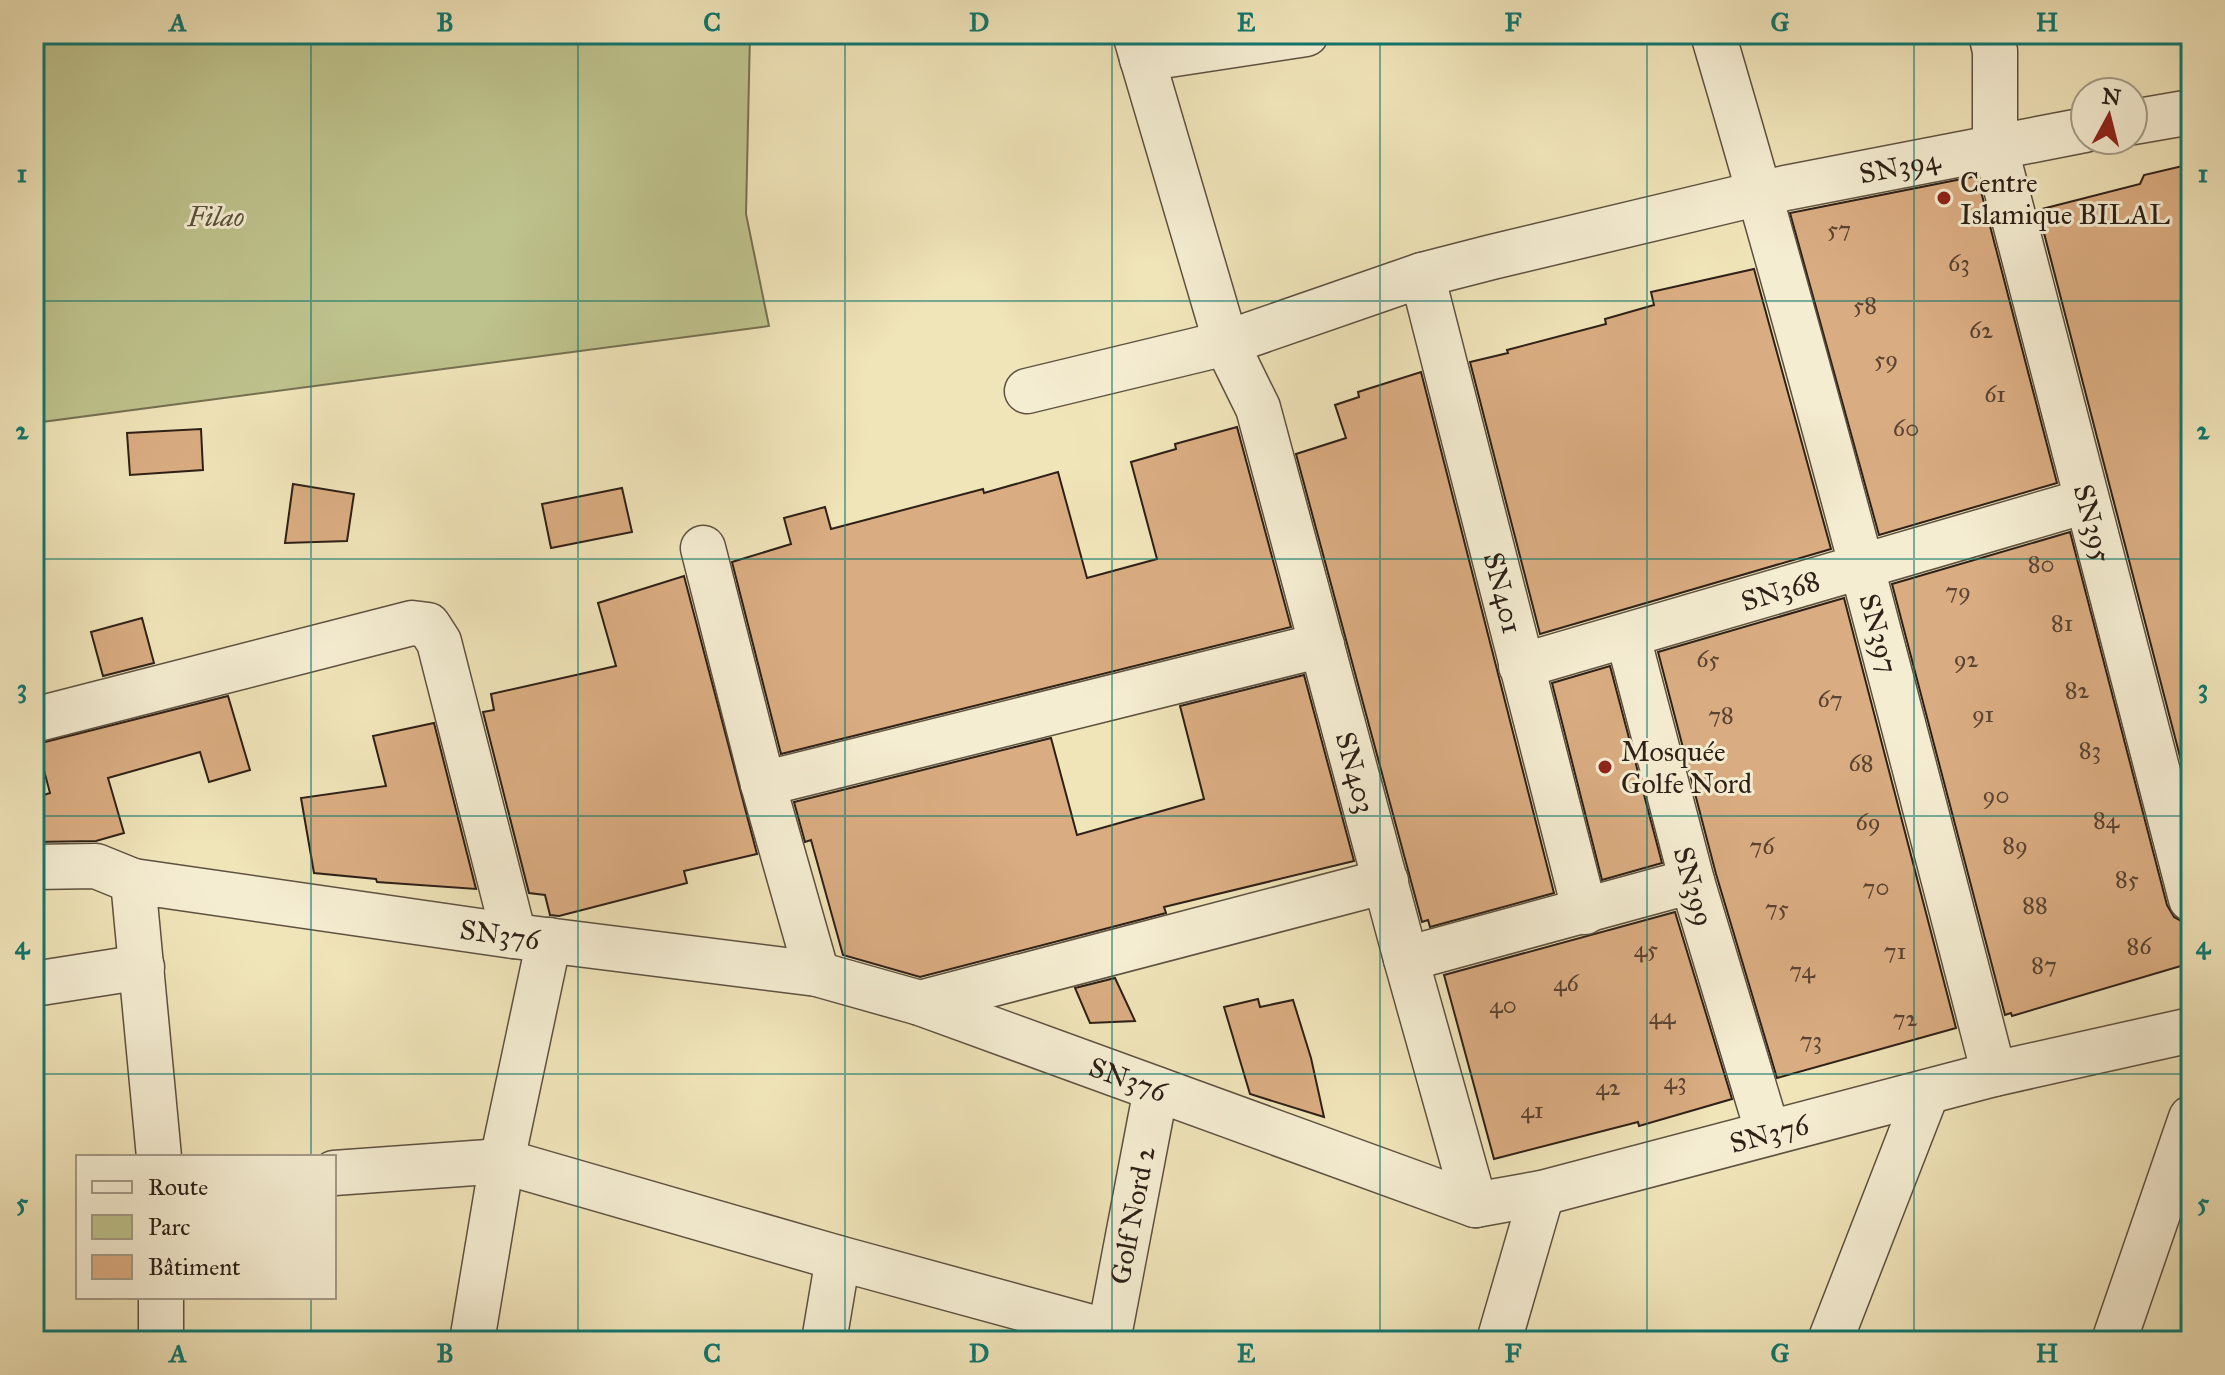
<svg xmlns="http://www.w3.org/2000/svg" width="2225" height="1375" font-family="'IM FELL Great Primer',serif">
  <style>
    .green { fill: #bec28c; stroke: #767152; stroke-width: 2 }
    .building { fill: #daac81; stroke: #2e2017; stroke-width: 2 }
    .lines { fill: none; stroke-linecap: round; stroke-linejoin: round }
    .minor-casing { stroke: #5e5140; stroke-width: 47 }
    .minor { stroke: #f5edd2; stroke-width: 44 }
    .grid { fill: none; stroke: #0f766e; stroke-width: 2; stroke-opacity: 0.55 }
    .poi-dot { fill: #8f2418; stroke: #f5edd2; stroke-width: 3 }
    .labels { text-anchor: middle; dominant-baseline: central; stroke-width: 6; stroke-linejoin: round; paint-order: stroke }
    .number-label { font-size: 24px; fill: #594332 }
    .street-label { font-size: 28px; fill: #2e2017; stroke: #f5edd2 }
    .poi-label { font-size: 28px; fill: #2e2017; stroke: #f5edd2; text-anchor: start }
    .park-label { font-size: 28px; font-style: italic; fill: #59513a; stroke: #f5edd2 }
    .neatline { fill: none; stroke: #0f766e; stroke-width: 3 }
    .grid-label { font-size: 26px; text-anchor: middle; font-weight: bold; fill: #0f766e }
  </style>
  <rect width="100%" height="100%" fill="#f0e4b9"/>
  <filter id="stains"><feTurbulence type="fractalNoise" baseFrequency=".0025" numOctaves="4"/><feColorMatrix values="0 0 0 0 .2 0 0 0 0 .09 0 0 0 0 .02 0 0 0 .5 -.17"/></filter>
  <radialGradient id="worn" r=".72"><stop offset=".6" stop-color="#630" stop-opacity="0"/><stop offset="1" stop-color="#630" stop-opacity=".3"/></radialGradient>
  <polygon class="green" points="34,34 750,34 746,214 769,326 34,423"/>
  <g class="building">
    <polygon points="2191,164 2191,771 2184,772 2038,210 2140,184 2144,175"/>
    <polygon points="1977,176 2057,483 1879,535 1790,213"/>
    <polygon points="1754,269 1831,549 1540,634 1470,362 1508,353 1507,350 1606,324 1605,319 1654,305 1651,292"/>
    <polygon points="1421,372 1554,893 1430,927 1428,920 1422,922 1296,454 1346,438 1335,405 1359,397 1358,392"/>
    <polygon points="1237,427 1291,627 781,754 732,562 791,544 784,518 825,507 831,529 983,489 984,493 1058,472 1087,578 1157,559 1131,462 1176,449 1175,444"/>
    <polygon points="201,429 203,470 130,475 127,433"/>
    <polygon points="293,484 354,494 347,541 285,543"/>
    <polygon points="622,488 632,532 551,548 542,504"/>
    <polygon points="2070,532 2167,905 2174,917 2185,923 2191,943 2191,963 2012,1016 2011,1013 2005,1015 1892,584"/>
    <polygon points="684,576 757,854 684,871 687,883 559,916 550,915 545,895 529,893 483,712 494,710 491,694 616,666 598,603"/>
    <polygon points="1844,598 1956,1028 1777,1078 1716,874 1658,652"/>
    <polygon points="142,618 154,663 103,676 91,632"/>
    <polygon points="1610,666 1662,863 1602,880 1552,683"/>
    <polygon points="1304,675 1354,861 1164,907 1166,913 920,977 843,955 811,840 805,842 794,802 1051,738 1077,835 1204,799 1180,706"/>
    <polygon points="228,696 250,770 209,782 200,752 108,778 124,833 96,841 34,842 34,798 50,793 37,744"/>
    <polygon points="434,723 476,889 377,882 376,879 314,873 301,798 386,786 373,736"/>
    <polygon points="1675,912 1732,1099 1639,1126 1638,1122 1494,1159 1444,975"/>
    <polygon points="1115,978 1135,1021 1090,1023 1075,988"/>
    <polygon points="1258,999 1260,1007 1293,1000 1311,1058 1324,1117 1250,1094 1224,1007"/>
  </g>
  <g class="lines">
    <defs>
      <g id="minor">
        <path id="s1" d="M 1135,34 L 1226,343 L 1258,408 L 1406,959 L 1475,1205"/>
        <path id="s2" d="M 1713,34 C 1815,379 1904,726 1994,1074"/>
        <path id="s3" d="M 1991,34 L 1995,51 L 1995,146 L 2191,899"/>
        <polyline points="1142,59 1306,34"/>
        <polyline points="2133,122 2191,112"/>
        <path id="s4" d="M 1422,275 L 1585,912"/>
        <path id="s5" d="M 1027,391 L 1226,343 L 1422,275 L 1492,257 L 1760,193 L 2085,130"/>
        <polyline points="703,548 763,784 817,974"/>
        <path id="s6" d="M 1628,637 L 1692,881 L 1768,1133"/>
        <path id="s7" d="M 1521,666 L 2086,501"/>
        <polyline points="34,720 412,623 428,625 439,642 514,936"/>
        <polyline points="763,784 1322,645"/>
        <polyline points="34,867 96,866 133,881"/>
        <polyline points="1406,959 1692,881"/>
        <polyline points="34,984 142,967"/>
        <polyline points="920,1003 1386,881"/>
        <path id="s8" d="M 159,1157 L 133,881 L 514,936 L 817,974 L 920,1003 L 1475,1205 L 1542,1193 L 1994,1074 L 2191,1030"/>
        <polyline points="334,1173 502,1161 838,1258 1109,1332"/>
        <polyline points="161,1341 161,1297"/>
        <polyline points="472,1341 502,1161 549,940"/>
        <polyline points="824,1341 838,1258"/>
        <path id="s9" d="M 1108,1341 L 1156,1089"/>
        <polyline points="1499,1341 1542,1193"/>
        <polyline points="1830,1341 1927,1092"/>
        <polyline points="2114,1341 2191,1118"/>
      </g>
    </defs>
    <use href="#minor" class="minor-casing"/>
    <use href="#minor" class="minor"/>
  </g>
  <path class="grid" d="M 311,34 L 311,1157M 578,34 L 578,1341M 845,34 L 845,1341M 1112,34 L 1112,1341M 1380,34 L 1380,1341M 1647,34 L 1647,1341M 1914,34 L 1914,1341M 34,301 L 2191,301M 34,559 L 2191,559M 34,816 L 2191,816M 34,1074 L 2191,1074M 311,1297 L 311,1341"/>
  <g class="poi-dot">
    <circle cx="1944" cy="198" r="8"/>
    <circle cx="1605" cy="767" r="8"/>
  </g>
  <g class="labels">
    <g class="number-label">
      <text x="1839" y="229">57</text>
      <text x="1959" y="263">63</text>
      <text x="1865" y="305">58</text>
      <text x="1981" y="330">62</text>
      <text x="1886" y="359">59</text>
      <text x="1995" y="394">61</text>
      <text x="1906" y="428">60</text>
      <text x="2041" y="564">80</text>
      <text x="1958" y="591">79</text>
      <text x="2062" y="623">81</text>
      <text x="1708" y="659">65</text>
      <text x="1966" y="659">92</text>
      <text x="2077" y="690">82</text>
      <text x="1830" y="699">67</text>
      <text x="1983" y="714">91</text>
      <text x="1721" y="715">78</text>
      <text x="2090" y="750">83</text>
      <text x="1861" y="763">68</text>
      <text x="1996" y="795">90</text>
      <text x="2106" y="820">84</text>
      <text x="1868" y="822">69</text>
      <text x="2015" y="845">89</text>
      <text x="1762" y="846">76</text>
      <text x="2127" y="879">85</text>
      <text x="1876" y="887">70</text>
      <text x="2035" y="905">88</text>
      <text x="1777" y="908">75</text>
      <text x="2139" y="946">86</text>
      <text x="1646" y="949">45</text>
      <text x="1895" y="951">71</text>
      <text x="2044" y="965">87</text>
      <text x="1802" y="970">74</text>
      <text x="1566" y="983">46</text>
      <text x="1503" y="1005">40</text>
      <text x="1662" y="1016">44</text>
      <text x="1905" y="1018">72</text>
      <text x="1811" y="1040">73</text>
      <text x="1675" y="1081">43</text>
      <text x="1608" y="1087">42</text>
      <text x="1532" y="1110">41</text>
    </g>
    <g class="street-label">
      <text stroke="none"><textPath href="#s5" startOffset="902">SN394</textPath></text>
      <text stroke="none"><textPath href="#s3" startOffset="502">SN395</textPath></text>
      <text stroke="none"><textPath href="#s7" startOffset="270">SN368</textPath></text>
      <text stroke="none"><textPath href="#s4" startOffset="328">SN401</textPath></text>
      <text stroke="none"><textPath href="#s2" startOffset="622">SN397</textPath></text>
      <text stroke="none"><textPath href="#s1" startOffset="772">SN403</textPath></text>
      <text stroke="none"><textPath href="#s6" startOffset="258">SN399</textPath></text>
      <text stroke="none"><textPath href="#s8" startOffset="648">SN376</textPath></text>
      <text stroke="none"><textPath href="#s8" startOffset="1296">SN376</textPath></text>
      <text stroke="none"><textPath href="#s8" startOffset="1968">SN376</textPath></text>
      <text stroke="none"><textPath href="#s9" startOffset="128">Golf Nord 2</textPath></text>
    </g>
    <g class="poi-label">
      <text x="1960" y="182">Centre<tspan x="1960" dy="32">Islamique BILAL</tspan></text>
      <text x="1621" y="751">Mosquée<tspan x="1621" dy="32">Golfe Nord</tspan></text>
    </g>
    <g class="park-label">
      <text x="216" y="216">Filao</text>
    </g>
  </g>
  <rect width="2225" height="1375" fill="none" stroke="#f0e4b9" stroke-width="88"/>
  <rect x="76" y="1155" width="260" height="144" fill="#f5edd2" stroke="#a59b87" stroke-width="2"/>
  <rect x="92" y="1181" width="40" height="12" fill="#f5edd2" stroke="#a59b87" stroke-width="2"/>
  <text x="148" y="1195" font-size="24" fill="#2e2017">Route</text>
  <rect x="92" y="1215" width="40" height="24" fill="#bec28c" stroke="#a59b87" stroke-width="2"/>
  <text x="148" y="1235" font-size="24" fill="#2e2017">Parc</text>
  <rect x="92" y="1255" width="40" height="24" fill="#daac81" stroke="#a59b87" stroke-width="2"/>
  <text x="148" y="1275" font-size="24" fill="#2e2017">Bâtiment</text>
  <g transform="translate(2109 116) rotate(7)"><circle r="38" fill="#f5edd2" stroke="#a59b87" stroke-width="2"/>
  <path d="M0-6L14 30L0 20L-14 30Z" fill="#8f2418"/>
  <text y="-12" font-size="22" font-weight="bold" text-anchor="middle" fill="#2e2017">N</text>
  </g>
  <rect x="44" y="44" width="2137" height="1287" class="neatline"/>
  <g class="grid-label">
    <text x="178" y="31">A</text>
    <text x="445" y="31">B</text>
    <text x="712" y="31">C</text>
    <text x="979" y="31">D</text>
    <text x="1246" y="31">E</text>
    <text x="1513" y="31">F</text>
    <text x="1780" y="31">G</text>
    <text x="2047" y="31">H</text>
    <text x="22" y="182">1</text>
    <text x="2203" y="182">1</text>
    <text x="22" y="439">2</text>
    <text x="2203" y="439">2</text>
    <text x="22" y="697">3</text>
    <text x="2203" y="697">3</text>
    <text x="22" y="954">4</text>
    <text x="2203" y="954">4</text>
    <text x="22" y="1211">5</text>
    <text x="2203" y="1211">5</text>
    <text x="178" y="1362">A</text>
    <text x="445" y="1362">B</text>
    <text x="712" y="1362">C</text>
    <text x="979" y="1362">D</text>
    <text x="1246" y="1362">E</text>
    <text x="1513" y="1362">F</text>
    <text x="1780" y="1362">G</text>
    <text x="2047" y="1362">H</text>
  </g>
  <rect width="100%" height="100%" filter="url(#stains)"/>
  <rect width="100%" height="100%" fill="url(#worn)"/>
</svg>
